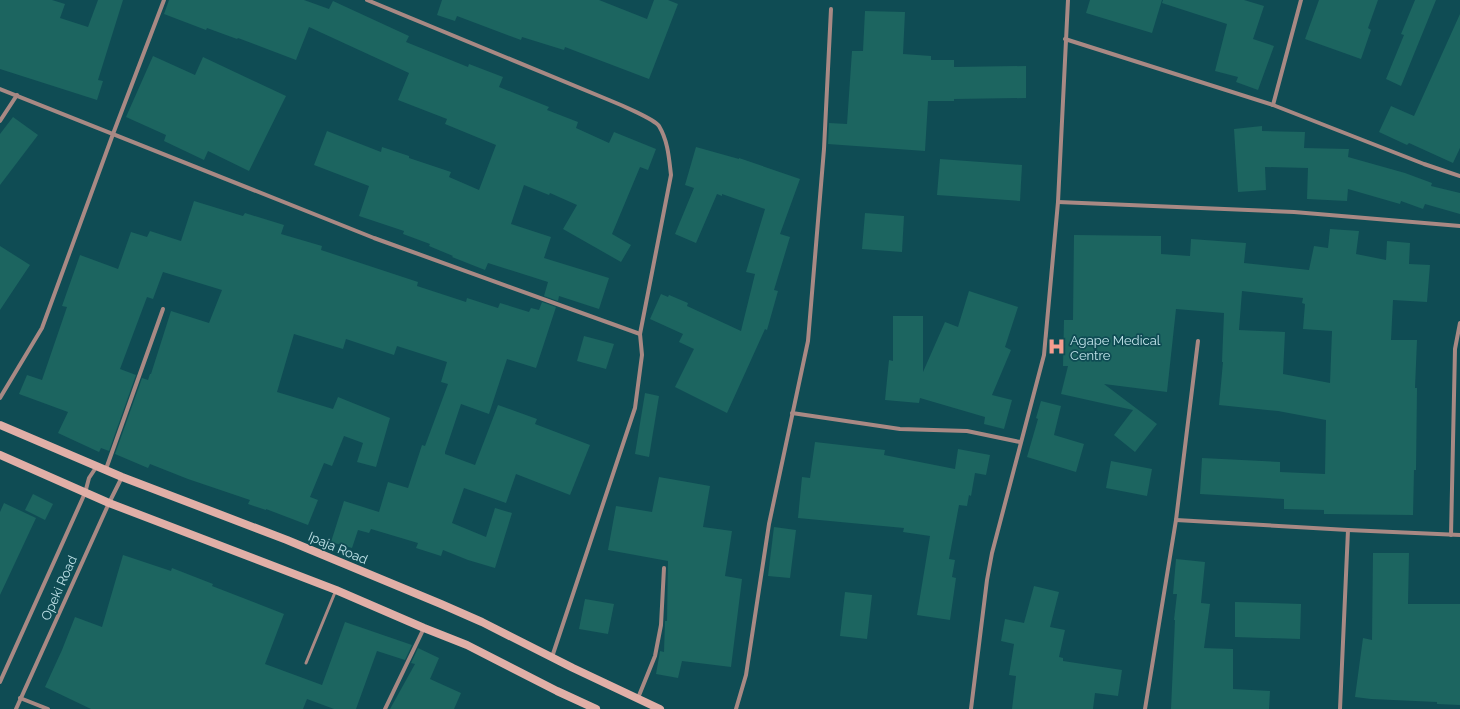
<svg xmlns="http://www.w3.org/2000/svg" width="1460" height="709" font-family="Raleway,sans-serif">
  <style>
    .building { fill: #1c6560; fill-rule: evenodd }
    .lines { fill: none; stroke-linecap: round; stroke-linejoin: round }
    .service { stroke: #a88984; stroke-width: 3 }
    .minor { stroke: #a88984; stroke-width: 4 }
    .secondary { stroke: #e1afa7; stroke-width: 8 }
    .labels { text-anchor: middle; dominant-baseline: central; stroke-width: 3.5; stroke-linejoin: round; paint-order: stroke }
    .poi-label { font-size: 13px; fill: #c0e3e9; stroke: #0f4c54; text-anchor: start }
    .street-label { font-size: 13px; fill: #c0e3e9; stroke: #0f4c54 }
  </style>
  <rect width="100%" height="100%" fill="#0f4c54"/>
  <g class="building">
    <polygon points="0,0 52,0 65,4 60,18 88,27 98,0 123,0 98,80 103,81 97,100 0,69"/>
    <polygon points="169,0 304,0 329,9 333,1 409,36 406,42 468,67 469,64 503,77 499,87 549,107 547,110 578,122 576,128 609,143 614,132 656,149 648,170 640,167 612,234 631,245 621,262 563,229 577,205 550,193 549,195 524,185 511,224 551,237 544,258 609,278 599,309 559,296 558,301 544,296 548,282 488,263 485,270 452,257 453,256 429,246 430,244 403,234 404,231 359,216 369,186 314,165 327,131 381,152 382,147 409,156 409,158 451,172 449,177 479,190 496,145 445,124 447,119 398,100 409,73 309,27 296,60 238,38 237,39 207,28 206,30 164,14"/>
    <polygon points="442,0 599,0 647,19 654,0 668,0 678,4 649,79 565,47 564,50 522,37 521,40 457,16 455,21 437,15"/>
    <polygon points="1090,0 1162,0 1152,33 1086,13"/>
    <polygon points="1163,0 1244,0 1264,6 1253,39 1274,46 1258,90 1236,82 1238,77 1215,71 1227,24 1162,3"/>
    <polygon points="1319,0 1378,0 1368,28 1371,30 1361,59 1305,39"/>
    <polygon points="1415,0 1436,0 1401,86 1386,79 1404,35 1401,34"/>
    <polygon points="865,11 905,12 903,54 931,56 931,60 954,60 954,67 1026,66 1026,98 954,99 954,101 928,101 925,151 828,144 829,123 847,124 852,51 863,51"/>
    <polygon points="1460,14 1460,148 1453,163 1409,143 1407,145 1379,132 1391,106 1414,116"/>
    <polygon points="153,56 195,75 203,57 286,96 249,171 208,151 204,160 164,141 166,135 126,117"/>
    <polygon points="13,117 38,135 0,185 0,134"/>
    <polygon points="1262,126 1262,131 1305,132 1304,148 1349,149 1348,157 1405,173 1432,183 1431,186 1460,193 1460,214 1425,204 1423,209 1401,201 1400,204 1348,189 1347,201 1307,199 1308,168 1265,167 1266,190 1238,192 1234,129"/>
    <polygon points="696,147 739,159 739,158 800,179 780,234 790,237 774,290 778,291 767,330 765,329 727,413 675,387 694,349 679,342 683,334 650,319 661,294 668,297 669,295 688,303 687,306 741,331 755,274 746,272 765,209 722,194 722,196 717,194 696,243 675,234 694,188 685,185"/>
    <polygon points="940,159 1022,165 1020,201 937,195"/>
    <polygon points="194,201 243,216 245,213 284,225 281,234 322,246 321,250 418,282 417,286 466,302 467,298 498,308 500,303 529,312 531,308 539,310 542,302 556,307 536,368 507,359 489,414 461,404 445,452 445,454 475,465 498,405 537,419 535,424 590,445 570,495 516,474 506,503 464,488 452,523 486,537 495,508 512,513 495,568 468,560 443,550 441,556 416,548 418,543 371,529 369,533 358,530 352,548 331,542 344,501 379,512 388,482 408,488 422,445 425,446 448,384 441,382 447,362 397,346 394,355 346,339 343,349 294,334 277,392 333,409 338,397 390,418 376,467 357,462 363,443 344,436 332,466 324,463 310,497 318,500 308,525 266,509 266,510 248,504 250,500 188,479 150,464 148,468 115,454 142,378 148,380 150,374 151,374 171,311 209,323 222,290 163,272 153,299 147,297 120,369 136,375 109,451 101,448 99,452 58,433 68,412 19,394 27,375 42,380 67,307 62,306 80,255 118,269 131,232 147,237 150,231 181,241"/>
    <polygon points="865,213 904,216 902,252 862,249"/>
    <path d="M 1330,229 L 1359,231 L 1356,254 L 1386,260 L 1387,241 L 1410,243 L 1409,264 L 1430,265 L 1427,302 L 1393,300 L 1391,340 L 1417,340 L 1415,388 L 1417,388 L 1416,470 L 1414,470 L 1413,515 L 1324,514 L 1324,510 L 1284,509 L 1284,499 L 1200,494 L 1202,458 L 1280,462 L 1280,472 L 1325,474 L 1326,420 L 1278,411 L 1219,405 L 1223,362 L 1222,362 L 1224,313 L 1176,309 L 1167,392 L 1104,384 L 1157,424 L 1135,452 L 1114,435 L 1133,410 L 1061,394 L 1068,366 L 1063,366 L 1064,320 L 1073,320 L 1074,235 L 1161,236 L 1161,254 L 1190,256 L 1191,239 L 1246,243 L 1244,263 L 1309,270 L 1314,246 L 1328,248 ZM 1242,291 L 1303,298 L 1302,303 L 1305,304 L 1303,329 L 1332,331 L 1330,383 L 1283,374 L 1285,332 L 1239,330 Z"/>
    <polygon points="0,246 30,265 0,310"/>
    <polygon points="969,291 1018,307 1005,347 1011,350 992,395 1012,400 1004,429 984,424 985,417 920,398 919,403 885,400 889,360 893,361 893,316 923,316 923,372 945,322 958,327"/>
    <polygon points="584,336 614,344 606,369 577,361"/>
    <polygon points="645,393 659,396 649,457 635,454"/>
    <polygon points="1041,401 1061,406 1054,435 1084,444 1076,472 1027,457 1038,419 1036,418"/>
    <polygon points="815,442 885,450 884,455 955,469 958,449 990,455 986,475 975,473 971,496 969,495 967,506 959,505 949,559 955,560 952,577 956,578 950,620 917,615 930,536 903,532 904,528 798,518 802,477 810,478"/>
    <polygon points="1111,461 1152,469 1147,496 1106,488"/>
    <polygon points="659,477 710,486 703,527 732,531 725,576 742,579 731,667 682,661 678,678 656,674 660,651 664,652 665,621 667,621 668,561 608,550 616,506 652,512"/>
    <polygon points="33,494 53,504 45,520 25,510"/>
    <polygon points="4,503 36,518 0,595 0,512"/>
    <polygon points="774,527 796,530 790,578 768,576"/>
    <polygon points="1373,553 1409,553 1408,604 1460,604 1460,705 1437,704 1437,702 1371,699 1355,697 1363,638 1372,640"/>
    <polygon points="123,555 171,571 172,568 213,584 212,586 284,614 265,664 322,685 345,622 412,645 405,660 377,651 356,709 334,709 307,699 303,709 91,709 45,687 62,650 75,617 102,627"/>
    <polygon points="1176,559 1205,562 1201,603 1210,604 1204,648 1233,649 1233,689 1270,691 1269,709 1171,709 1175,620 1174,620 1177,594 1173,594"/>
    <polygon points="1034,586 1059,592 1050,627 1065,630 1059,657 1063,658 1063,661 1122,670 1118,696 1095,693 1093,709 1012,709 1016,676 1009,675 1014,644 1001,641 1005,619 1024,623"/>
    <polygon points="845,592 872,595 867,639 840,636"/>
    <polygon points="585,599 614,604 608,634 579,629"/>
    <polygon points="1235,602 1301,604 1300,639 1235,637"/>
    <polygon points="418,648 439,658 430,679 461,693 454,709 390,709 415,664 411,663"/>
  </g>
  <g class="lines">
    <polyline class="service" points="306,663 336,590"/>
    <g class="minor">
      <path d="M 367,0 L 609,100 C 619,104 654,119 659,126 C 668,141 669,158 671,175 L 640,334 L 642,355 L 635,408 L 552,657"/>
      <polyline points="1065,39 1273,105 1424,164 1460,176"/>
      <polyline points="0,89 374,238 640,334"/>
      <polyline points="1273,105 1301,0"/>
      <polyline points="0,121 17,95"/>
      <polyline points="1058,202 1294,212 1460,226"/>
      <polyline points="0,398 42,328 113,134 164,0"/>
      <polyline points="792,413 900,429 967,431 1020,442"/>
      <polyline points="106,469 163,309"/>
      <polyline points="1176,520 1348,530 1460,535"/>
      <polyline points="1451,535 1455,349 1460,323"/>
      <polyline points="0,682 85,493 89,478 97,466"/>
      <polyline points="20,698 48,709"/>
      <polyline points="638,698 655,656 661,625 664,568"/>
      <polyline points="16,709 109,503 122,477"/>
      <polyline points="385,709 424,628"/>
      <polyline points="736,709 746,675 769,524 808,341 824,149 831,9"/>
      <polyline points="971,709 987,580 992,553 1044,355 1058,202 1068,0"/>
      <polyline points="1145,709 1176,520 1198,341"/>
      <polyline points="1340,709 1348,530"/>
    </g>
    <g class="secondary">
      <polyline points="0,425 122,477 287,540 441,604 482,622 573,668 660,709"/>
      <polyline points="0,455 109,503 336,590 424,628 467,645 557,691 596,709"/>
    </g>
  </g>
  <defs>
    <symbol id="hospital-bare" viewBox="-9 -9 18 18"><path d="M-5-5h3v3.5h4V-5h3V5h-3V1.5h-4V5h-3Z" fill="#f59d8f" stroke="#0f4c54" stroke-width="2.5" paint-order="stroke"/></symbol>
  </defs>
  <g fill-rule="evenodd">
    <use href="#hospital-bare" x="1044" y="334" width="25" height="25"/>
  </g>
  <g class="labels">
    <g class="poi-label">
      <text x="1070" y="340">Agape Medical<tspan x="1070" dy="15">Centre</tspan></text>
    </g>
    <g class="street-label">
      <text transform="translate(338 548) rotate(23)">Ipaja Road</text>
      <text transform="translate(59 588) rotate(-66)">Opeki Road</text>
    </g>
  </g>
</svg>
